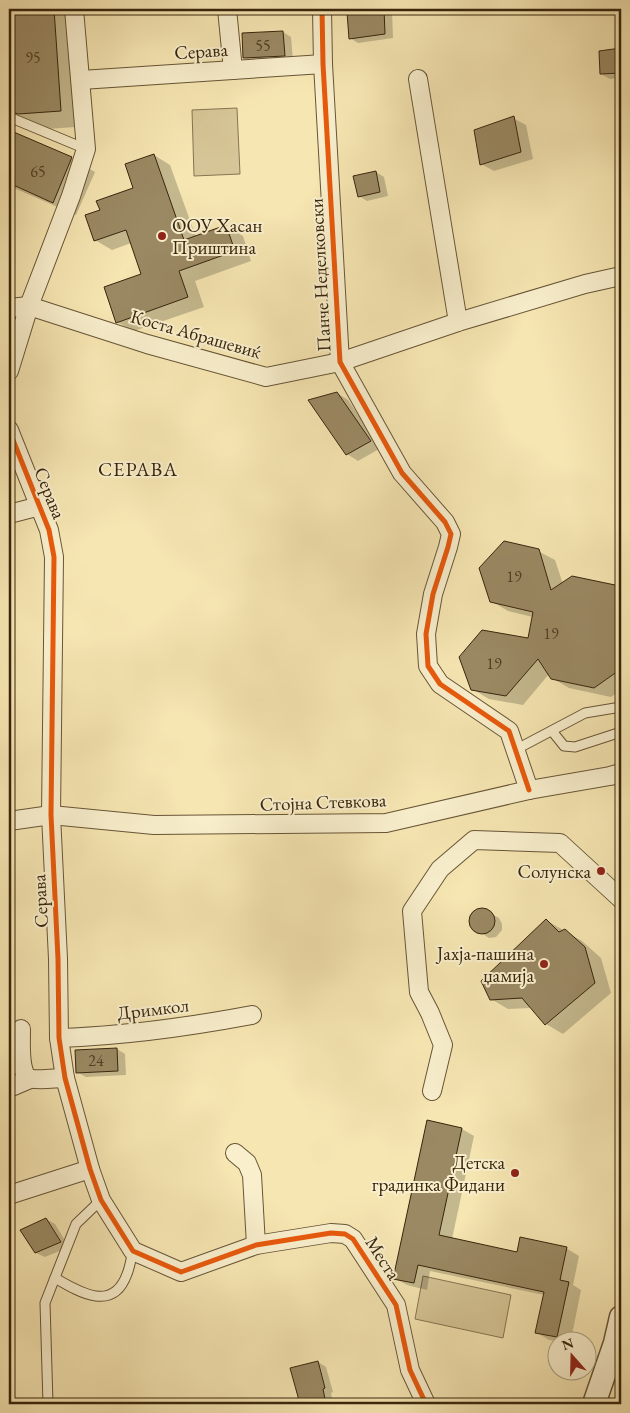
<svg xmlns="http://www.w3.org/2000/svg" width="630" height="1413" font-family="'EB Garamond',serif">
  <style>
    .green { fill: #d6c596; stroke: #867552 }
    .shadow { fill: #0003 }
    .building { fill: #9a8963; stroke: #37250d }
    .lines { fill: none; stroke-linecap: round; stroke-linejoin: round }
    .service-casing { stroke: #675536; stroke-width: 11 }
    .minor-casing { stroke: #675536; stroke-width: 20 }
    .tertiary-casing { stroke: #675536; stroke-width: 25 }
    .service { stroke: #f9efcd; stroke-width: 9 }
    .minor { stroke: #f9efcd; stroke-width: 18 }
    .tertiary { stroke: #f9efcd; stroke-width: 22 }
    .cycleway-casing { stroke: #f9efcd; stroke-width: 8 }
    .cycleway { stroke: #e8590c; stroke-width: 5 }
    .poi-dot { fill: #8f2418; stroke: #f9efcd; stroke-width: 2 }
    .labels { text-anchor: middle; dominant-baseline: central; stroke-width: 4; stroke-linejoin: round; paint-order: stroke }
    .number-label { font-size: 16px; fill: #503e22 }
    .street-label { font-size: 19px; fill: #37250d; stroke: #f9efcd }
    .poi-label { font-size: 19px; fill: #37250d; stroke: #f9efcd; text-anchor: end }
    .neighbourhood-label { font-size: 20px; letter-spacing: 1px; fill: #37250d; stroke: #f9efcd }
  </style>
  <rect width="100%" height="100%" fill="#f6e6b2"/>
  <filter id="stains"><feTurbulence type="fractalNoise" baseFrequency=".004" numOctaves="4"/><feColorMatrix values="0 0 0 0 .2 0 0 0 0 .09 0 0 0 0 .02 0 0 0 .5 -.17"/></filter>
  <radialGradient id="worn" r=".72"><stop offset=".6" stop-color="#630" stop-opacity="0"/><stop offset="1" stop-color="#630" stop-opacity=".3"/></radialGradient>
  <g class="green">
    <polygon points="237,108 240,174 194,176 192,110"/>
    <polygon points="423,1276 511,1295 503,1338 415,1319"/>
  </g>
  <g class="shadow">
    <polygon points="9,9 81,9 89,126 47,129 38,126 10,110"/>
    <polygon points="369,9 388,9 392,11 393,38 358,43 350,38 348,13"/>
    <polygon points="283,32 291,37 293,60 253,62 244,58"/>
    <polygon points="621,49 621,78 610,79 601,74 601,52"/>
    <polygon points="513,118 526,125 533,159 494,171 481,164"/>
    <polygon points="9,131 72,159 95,172 76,215 9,186"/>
    <polygon points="154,155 170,165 196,237 226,227 243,236 251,261 195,281 204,307 134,331 117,322 143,275 131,243 112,250 95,240 101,211 135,188"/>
    <polygon points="376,172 384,177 388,196 367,201 359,196"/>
    <polygon points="337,393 348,400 381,448 358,461 347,454"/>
    <polygon points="538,551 555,560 563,584 614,586 621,590 621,690 611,697 569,688 552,678 549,674 523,705 489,699 472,689 529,639 533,617 508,611 491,601"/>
    <polygon points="479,910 486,911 499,918 502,924 502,930 496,937 489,938 472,927 471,918"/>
    <polygon points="546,920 582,941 601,958 611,993 563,1034 546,1024 532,1008 508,1009 491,999"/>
    <polygon points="117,1049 125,1054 126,1075 86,1077 77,1072"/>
    <polygon points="462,1129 474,1136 452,1239 518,1253 566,1248 579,1256 573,1285 581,1290 571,1340 558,1341 549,1340 536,1332 544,1295 430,1271 427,1290 407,1285 394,1278"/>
    <polygon points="46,1219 55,1224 69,1247 45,1257 36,1253 22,1230"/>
    <polygon points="318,1362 326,1367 333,1392 331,1393 333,1404 301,1404 291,1369"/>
  </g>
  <g class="building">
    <polygon points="9,9 54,9 61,111 18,114 9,111"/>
    <polygon points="362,9 384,9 385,34 349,39 347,12"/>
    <polygon points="283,31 285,56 243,58 242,33"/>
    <polygon points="621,48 621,73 600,74 599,51"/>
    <polygon points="514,116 521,152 480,165 474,130"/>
    <polygon points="9,130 72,157 53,203 9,183"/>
    <polygon points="154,154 184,240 226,225 235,251 179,271 188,297 116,323 104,287 141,274 126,230 94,241 85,215 100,210 96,201 133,188 125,164"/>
    <polygon points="376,171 380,192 358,197 353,176"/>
    <polygon points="337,392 371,441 346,455 308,400"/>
    <polygon points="504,541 539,549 551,590 572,576 615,585 621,595 621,669 594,688 551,679 538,659 506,696 471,690 459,657 482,630 528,638 533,612 490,602 479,568"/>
    <circle cx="482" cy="921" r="13"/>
    <polygon points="546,919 559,932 565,929 585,947 595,983 545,1025 522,998 490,1000 481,981"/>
    <polygon points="117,1048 118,1071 76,1073 75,1050"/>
    <polygon points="427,1120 462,1128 439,1235 517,1252 520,1237 567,1247 560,1280 569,1282 557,1337 535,1333 544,1292 418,1265 414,1283 393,1279"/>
    <polygon points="46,1218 61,1242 35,1253 20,1230"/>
    <polygon points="318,1361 325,1388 323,1389 326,1404 300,1404 290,1368"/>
  </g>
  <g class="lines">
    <defs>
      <g id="service">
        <polyline points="9,117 86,149"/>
        <polyline points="552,731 564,746 575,747 621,732"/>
        <polyline points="515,750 585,713 621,707"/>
        <path d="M 55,1278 C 79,1292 113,1313 127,1274 C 130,1267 131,1258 133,1251"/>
        <polyline points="48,1404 45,1303 76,1224 101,1200"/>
      </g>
      <g id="minor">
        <polyline points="227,9 233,70"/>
        <polyline points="322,9 323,64 340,362 402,473 445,522 451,534 448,547 433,594 426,634 428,666 440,684 509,731 529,790"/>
        <polyline points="418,79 458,322"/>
        <polyline points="81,80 323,64"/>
        <polyline points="9,308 29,306 147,344 266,377 340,362 458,322 585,284 621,276"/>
        <polyline points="9,371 29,306 71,196 86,149 74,9"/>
        <polyline points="9,430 49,530 54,557 51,815 58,959 59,1038 65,1078 90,1169 101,1200 133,1251 181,1272 256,1245 331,1233 345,1234 353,1239 396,1305 410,1370 426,1404"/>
        <polyline points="9,514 40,506"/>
        <polyline points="9,821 51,815 154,825 386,823 529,790 610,776 621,773"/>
        <path d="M 21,1029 C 21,1040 19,1074 29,1078 C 36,1081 56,1078 65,1078"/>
        <path d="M 59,1038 C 124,1036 188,1027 252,1015"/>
        <polyline points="9,1088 30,1079"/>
        <polyline points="432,1091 443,1045 430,1013 419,992 412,911 440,869 474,840 560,843 621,899"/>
        <polyline points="235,1153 247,1163 252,1175 256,1245"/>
        <polyline points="9,1195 90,1169"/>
      </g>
      <polyline id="tertiary" points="594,1404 615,1343 621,1317"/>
    </defs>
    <use href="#service" class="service-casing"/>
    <use href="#minor" class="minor-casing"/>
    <use href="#tertiary" class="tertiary-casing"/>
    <use href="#service" class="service"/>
    <use href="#minor" class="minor"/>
    <use href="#tertiary" class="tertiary"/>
    <defs>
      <g id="cycleway">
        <polyline points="322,9 323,64 340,362 402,473 445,522 451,534 448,547 433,594 426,634 428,666 440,684 509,731 529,790"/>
        <polyline points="9,430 49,530 54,557 51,815 58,959 59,1038 65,1078 90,1169 101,1200 133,1251 181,1272 256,1245 331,1233 345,1234 353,1239 396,1305 410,1370 426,1404"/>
      </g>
    </defs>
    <use href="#cycleway" class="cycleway-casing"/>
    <use href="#cycleway" class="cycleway"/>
  </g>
  <g class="poi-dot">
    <circle cx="162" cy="236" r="5"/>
    <circle cx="601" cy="871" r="5"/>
    <circle cx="544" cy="964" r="5"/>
    <circle cx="515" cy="1173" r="5"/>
  </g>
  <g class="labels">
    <g class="number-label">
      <text x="263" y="45">55</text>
      <text x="33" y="57">95</text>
      <text x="38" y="171">65</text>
      <text x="514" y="576">19</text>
      <text x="551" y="633">19</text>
      <text x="494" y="663">19</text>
      <text x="96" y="1060">24</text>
    </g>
    <g class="street-label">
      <text transform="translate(201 51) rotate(-4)">Серава</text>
      <text transform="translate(320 275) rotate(-93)">Панче Неделковски</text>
      <text transform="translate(196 334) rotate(16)">Коста Абрашевиќ</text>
      <text transform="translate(50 493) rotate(68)">Серава</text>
      <text transform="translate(323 802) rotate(-2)">Стојна Стевкова</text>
      <text transform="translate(40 901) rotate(-93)">Серава</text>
      <text transform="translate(153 1009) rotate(-7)">Дримкол</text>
      <text transform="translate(383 1258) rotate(57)">Места</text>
    </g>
    <g class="poi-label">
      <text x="172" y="225" text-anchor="start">ООУ Хасан<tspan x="172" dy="22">Приштина</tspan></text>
      <text x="591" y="871">Солунска</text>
      <text x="534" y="953">Јахја-пашина<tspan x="534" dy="22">џамија</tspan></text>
      <text x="505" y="1162">Детска<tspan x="505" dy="22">градинка Фидани</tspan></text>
    </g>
    <g class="neighbourhood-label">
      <text x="138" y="469">СЕРАВА</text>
    </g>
  </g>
  <rect width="630" height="1413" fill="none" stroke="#f6e6b2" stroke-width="30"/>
  <rect x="10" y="10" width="610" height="1393" fill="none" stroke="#37250d" stroke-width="2.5"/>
  <rect x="15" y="15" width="600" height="1383" fill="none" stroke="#37250d"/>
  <g transform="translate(572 1356) rotate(340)"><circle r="24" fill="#f9efcd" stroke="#ab9e80"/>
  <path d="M0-4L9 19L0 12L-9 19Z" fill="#8f2418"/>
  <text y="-8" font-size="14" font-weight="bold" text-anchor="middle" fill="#37250d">N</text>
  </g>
  <rect width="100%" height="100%" filter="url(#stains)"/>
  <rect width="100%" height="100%" fill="url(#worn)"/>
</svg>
